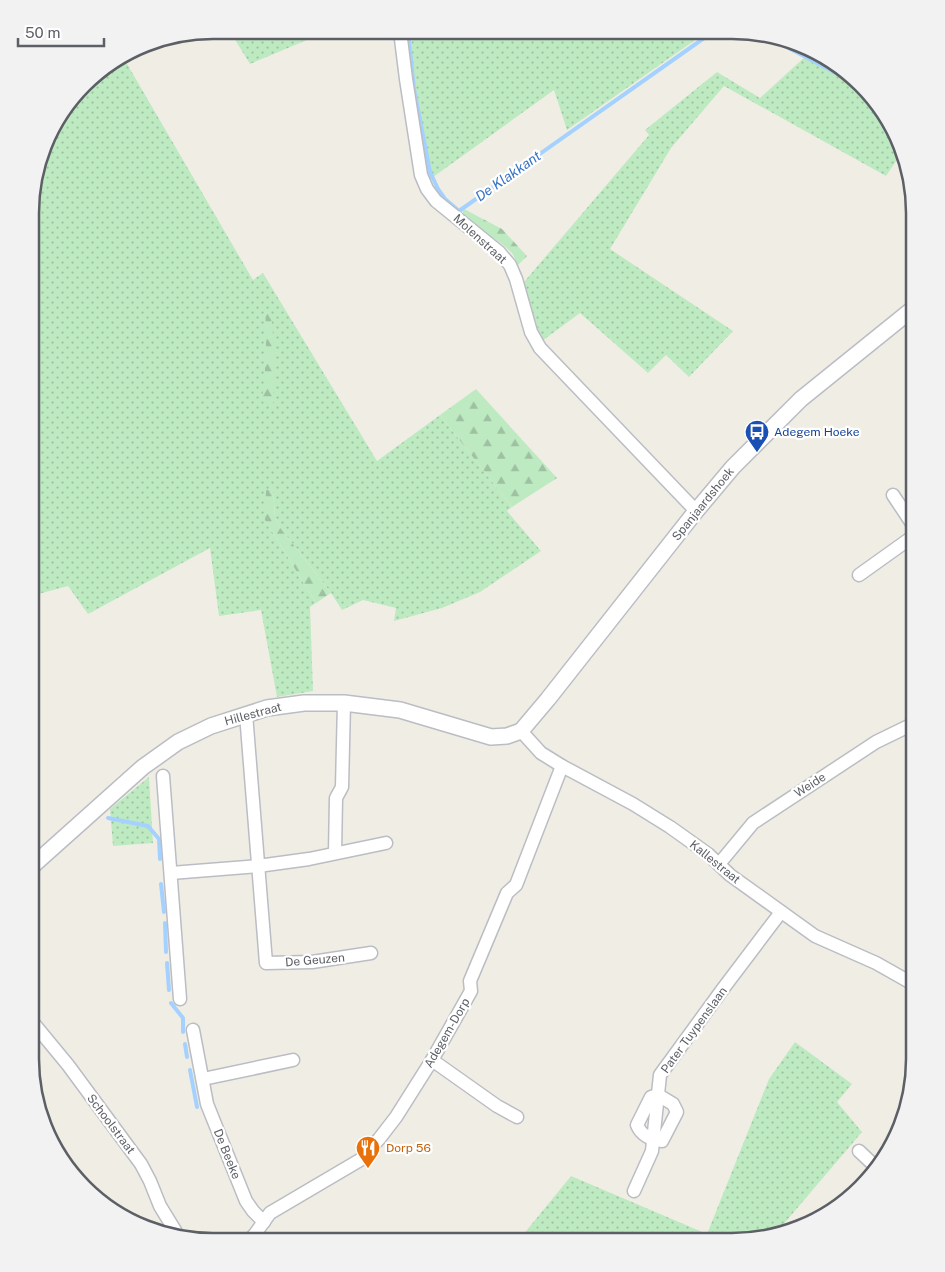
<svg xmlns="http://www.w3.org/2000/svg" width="945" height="1272" font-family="'Public Sans',sans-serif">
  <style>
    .grass { fill: url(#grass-dots) }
    .forest { fill: url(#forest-firs) }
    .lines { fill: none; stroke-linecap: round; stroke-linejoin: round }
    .stream { stroke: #a4d1ff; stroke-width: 4 }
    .minor-casing { stroke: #bbbdc4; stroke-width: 15 }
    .tertiary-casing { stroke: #bbbdc4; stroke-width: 18 }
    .minor { stroke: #fff; stroke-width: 12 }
    .tertiary { stroke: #fff; stroke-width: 15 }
    .labels { text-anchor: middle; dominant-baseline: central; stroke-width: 4.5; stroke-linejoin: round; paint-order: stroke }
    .street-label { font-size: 12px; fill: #5c5f66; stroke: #fff }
    .transit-label { font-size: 12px; fill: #164399; stroke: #fff; text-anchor: start }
    .food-label { font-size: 12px; fill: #c56008; stroke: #fff; text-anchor: start }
    .water-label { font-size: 14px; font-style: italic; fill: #3874c6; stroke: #fff }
    .rim { fill: none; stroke: #5c5f66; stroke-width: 2.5 }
  </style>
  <defs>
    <pattern id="grass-dots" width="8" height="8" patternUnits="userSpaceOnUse" patternTransform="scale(1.25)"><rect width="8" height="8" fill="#beeac1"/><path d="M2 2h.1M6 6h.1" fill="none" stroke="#9ec1a1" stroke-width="1.8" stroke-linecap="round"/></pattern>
    <pattern id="forest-firs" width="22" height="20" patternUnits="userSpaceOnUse" patternTransform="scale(1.25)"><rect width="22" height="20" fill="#beeac1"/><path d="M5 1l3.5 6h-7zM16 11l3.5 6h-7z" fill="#9ec1a1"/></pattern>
  </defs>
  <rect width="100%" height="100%" fill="#f0eee4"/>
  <g class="grass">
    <polygon points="229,30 305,30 307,40 250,64"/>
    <polygon points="411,31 708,31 567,130 554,90 429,180 412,64"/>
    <polygon points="788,45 843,67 896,131 901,154 886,176 724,86 671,148 610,249 733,331 689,377 666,355 648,373 580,313 542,341 539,333 524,282 649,135 645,130 717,72 760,98 807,55"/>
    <polygon points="123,57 253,280 263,273 377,461 440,415 512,507 507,511 541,551 480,592 442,608 394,621 396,608 363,600 342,610 331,593 281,529 275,518 273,489 265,520 316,603 310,607 313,691 277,697 261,610 219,616 210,548 88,614 68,586 31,596 32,188 54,121 92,75"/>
    <polygon points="149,777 153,843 113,846 110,809"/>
    <polygon points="795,1042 852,1084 837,1102 862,1132 782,1226 784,1230 733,1242 518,1241 571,1176 707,1234 769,1079"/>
  </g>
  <g class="forest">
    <polygon points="464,209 502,229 527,256 518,265 512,253 502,244 461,215"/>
    <path d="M 265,311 L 271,313 L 275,358 L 273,404 L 264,404 C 261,393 265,380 265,368 C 266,349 267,330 265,311 Z"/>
    <polygon points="476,389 557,478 512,507 440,415"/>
    <polygon points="273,489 275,518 281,529 331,593 316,603 265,520 266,490"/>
  </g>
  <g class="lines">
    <g class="stream">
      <polyline points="408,31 414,89 430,172 438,189 445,199 459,211 714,31"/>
      <polyline points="760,33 857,84"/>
      <polyline points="108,818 148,826 159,839 160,859"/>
      <polyline points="161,884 164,912"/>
      <polyline points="165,923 166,952"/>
      <polyline points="167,963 169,990"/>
      <polyline points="171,1003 183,1018 183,1032"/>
      <polyline points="185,1044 187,1057"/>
      <polyline points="190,1070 197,1107"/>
    </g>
    <defs>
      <g id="minor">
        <polyline points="400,31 406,79 421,175 427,189 436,201 499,252 510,265 516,279 531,332 540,348 696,511"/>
        <polyline points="893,495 915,528"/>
        <polyline points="859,575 915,535"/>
        <polyline points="246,714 266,963 312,962 371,953"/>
        <polyline points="521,731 541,753 562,766 633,804 670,827 708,854 730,875 815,936 876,963 915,985"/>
        <polyline points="163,776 180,999"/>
        <polyline points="335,853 336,798 342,787 344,703"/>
        <polyline points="719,864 753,823 876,742 915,723"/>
        <polyline points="171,873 258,866 309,859 386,843"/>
        <polyline points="30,1019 68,1065 141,1164 150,1181 160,1206 179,1237"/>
        <polyline points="193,1030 207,1104 246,1201 253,1211 264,1222"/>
        <polyline points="432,1060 497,1106 517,1117"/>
        <polyline points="203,1079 293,1060"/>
        <path d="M 658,1095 L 673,1104 L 677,1112 L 662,1141 C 651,1140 641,1135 637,1125 L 651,1097 Z"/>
        <polyline points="859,1151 877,1168"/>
        <polyline points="634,1191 652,1151 660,1075 722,990 781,912"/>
        <polyline points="248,1241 255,1234 270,1213 360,1160 379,1139 396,1117 432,1060 471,991 470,981 507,893 516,885 562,766"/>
      </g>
      <polyline id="tertiary" points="30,868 143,767 178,742 211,726 267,708 304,703 344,703 400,710 491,737 507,736 521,731 548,699 696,511 733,467 801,399 915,307"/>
    </defs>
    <use href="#minor" class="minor-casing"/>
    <use href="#tertiary" class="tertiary-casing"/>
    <use href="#minor" class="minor"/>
    <use href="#tertiary" class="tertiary"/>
  </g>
  <defs>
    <symbol id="bus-pin" viewBox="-11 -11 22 30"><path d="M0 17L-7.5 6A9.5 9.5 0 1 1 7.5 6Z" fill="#1a4fb4" stroke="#fff"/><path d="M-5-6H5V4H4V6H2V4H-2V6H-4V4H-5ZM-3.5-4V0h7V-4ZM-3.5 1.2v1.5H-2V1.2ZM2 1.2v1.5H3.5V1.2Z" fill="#fff"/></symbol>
    <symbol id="restaurant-pin" viewBox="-11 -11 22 30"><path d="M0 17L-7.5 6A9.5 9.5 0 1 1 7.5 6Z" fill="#e8710a" stroke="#fff"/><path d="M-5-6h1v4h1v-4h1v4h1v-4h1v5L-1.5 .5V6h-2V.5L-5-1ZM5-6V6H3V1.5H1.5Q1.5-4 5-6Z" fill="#fff"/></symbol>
  </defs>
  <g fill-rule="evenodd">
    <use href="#bus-pin" x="743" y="418" width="28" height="38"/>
    <use href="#restaurant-pin" x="354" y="1134" width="28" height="38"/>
  </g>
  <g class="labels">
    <g class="street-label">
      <text transform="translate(480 239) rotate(42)">Molenstraat</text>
      <text transform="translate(703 504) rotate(-51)">Spanjaardshoek</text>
      <text transform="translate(253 714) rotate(-15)">Hillestraat</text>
      <text transform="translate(810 785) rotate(-33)">Weide</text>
      <text transform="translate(715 862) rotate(39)">Kallestraat</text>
      <text transform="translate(315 960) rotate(-5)">De Geuzen</text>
      <text transform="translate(694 1030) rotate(-54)">Pater Tuypenslaan</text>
      <text transform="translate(447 1033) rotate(-60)">Adegem-Dorp</text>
      <text transform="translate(111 1124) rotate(53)">Schoolstraat</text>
      <text transform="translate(227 1154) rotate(68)">De Beeke</text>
    </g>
    <g class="transit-label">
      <text x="774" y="432">Adegem Hoeke</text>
    </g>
    <g class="food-label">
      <text x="386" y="1148">Dorp 56</text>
    </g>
    <g class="water-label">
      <text transform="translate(508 176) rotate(-35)">De Klakkant</text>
    </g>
  </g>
  <path d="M0 0H945V1272H0ZM213 39H732A174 174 0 0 1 906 213V1059A174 174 0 0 1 732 1233H213A174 174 0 0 1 39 1059V213A174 174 0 0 1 213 39Z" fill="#f2f2f3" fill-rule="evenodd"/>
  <path class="rim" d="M213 39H732A174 174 0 0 1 906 213V1059A174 174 0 0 1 732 1233H213A174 174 0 0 1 39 1059V213A174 174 0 0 1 213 39Z"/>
  <path d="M18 38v8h86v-8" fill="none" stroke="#5c5f66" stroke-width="2.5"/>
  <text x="25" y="38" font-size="15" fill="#5c5f66" stroke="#ffffff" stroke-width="4" paint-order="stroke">50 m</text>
</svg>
